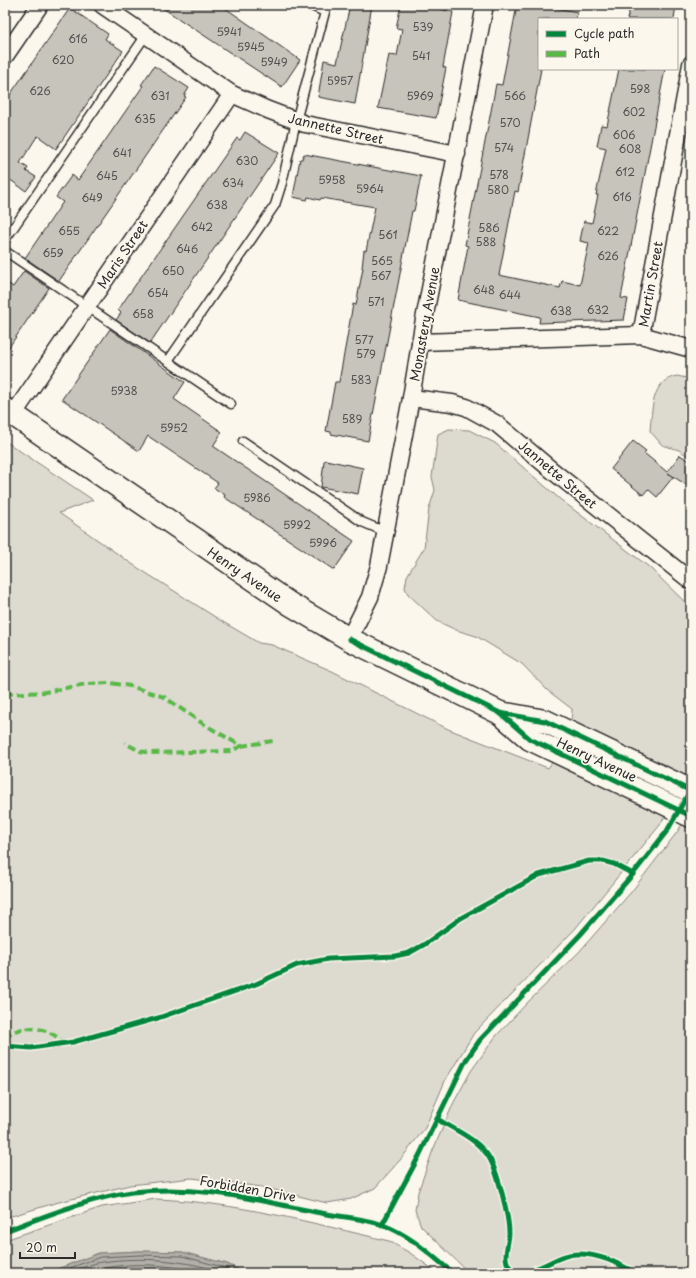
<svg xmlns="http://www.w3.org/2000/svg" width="696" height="1278" font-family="'Playpen Sans',sans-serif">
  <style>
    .green { fill: #dddad0; stroke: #84827e }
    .water { fill: #b1afa7; stroke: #7b7a75 }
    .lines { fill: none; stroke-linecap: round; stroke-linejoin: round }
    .shore { stroke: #61605d; stroke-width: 1 }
    .building { fill: #c7c4bc; stroke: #2b2b2b }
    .lane-casing { stroke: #2b2b2b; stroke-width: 11 }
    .street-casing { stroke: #2b2b2b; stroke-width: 19 }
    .primary-casing { stroke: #2b2b2b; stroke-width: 25 }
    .lane { stroke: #fbf7ec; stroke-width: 8 }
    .street { stroke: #fbf7ec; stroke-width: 16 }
    .primary { stroke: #fbf7ec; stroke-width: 22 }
    .quiet { stroke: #58b947; stroke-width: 4; stroke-dasharray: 8 4; stroke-linecap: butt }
    .cycleway-casing { stroke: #fbf7ec; stroke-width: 8 }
    .cycleway { stroke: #00873e; stroke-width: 5 }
    .labels { text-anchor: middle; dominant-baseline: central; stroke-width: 3.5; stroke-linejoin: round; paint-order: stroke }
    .number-label { font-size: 11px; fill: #52514f }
    .street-label { font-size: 13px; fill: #2b2b2b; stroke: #fbf7ec }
  </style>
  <rect width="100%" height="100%" fill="#fbf7ec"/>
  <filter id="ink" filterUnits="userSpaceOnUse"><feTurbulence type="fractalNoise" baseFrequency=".025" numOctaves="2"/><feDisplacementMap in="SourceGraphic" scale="8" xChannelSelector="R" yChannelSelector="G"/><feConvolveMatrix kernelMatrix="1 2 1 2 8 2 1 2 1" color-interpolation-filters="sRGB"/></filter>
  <g filter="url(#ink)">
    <g class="green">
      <path d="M 677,376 L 691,379 L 691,458 L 679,450 L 662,445 L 650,431 C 652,411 651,380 677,376 Z"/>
      <path d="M 449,429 L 469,430 L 495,443 L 561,500 L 649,567 L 691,608 L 691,767 L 660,825 L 575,929 L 474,1033 L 445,1081 L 425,1128 L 401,1159 L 375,1188 L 351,1199 L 327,1203 L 262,1187 L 192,1178 L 130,1185 L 55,1203 L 5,1218 L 5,894 L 7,893 L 5,893 L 5,441 L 93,500 L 59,513 L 135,566 L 223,622 L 259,643 L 272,645 L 332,671 L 448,729 L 548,768 C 560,752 572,728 572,709 L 547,690 L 522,664 L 476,636 L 456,630 L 437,621 L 408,594 L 405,588 L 407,576 L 424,548 L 429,509 L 435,490 L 432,477 L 438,434 Z"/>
      <polygon points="691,809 691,1273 469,1273 421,1226 415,1210 418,1192 433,1150 454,1102 471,1071 496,1036 528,1002 579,952 632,891 678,831"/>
      <path d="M 156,1199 C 235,1202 312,1223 389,1241 L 410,1253 L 438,1273 L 246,1273 L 227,1264 L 182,1252 L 140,1251 L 99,1253 L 47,1273 L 5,1273 L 5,1240 L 102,1207 Z"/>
    </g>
    <polygon class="water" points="140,1251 182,1252 227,1264 246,1273 47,1273 99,1253"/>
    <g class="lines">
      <g class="shore">
        <polyline points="56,1273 100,1257 140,1255 182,1256 226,1268 237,1273"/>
        <path d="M 70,1273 C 80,1269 92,1263 102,1262 C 143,1256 186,1260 225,1273"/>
        <path d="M 88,1273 C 123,1260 167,1264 203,1273"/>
      </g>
    </g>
    <g class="building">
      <polygon points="158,5 221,5 300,60 282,87"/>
      <polygon points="350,5 372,5 355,104 318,97 324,60 337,63"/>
      <polygon points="401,5 421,5 453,12 443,67 446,68 436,118 378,108 389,55 397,56 402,29 396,28"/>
      <polygon points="517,5 541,5 577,12 576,19 539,19 539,69 541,69 518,192 515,191 499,275 560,288 562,281 580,285 589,243 580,241 584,221 592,223 598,195 596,195 606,148 597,146 601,125 607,126 619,69 665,69 621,298 628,299 624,320 539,323 540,317 458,300 468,246 465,245 491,111 496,84 502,85"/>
      <polygon points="631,5 676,5 674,19 627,19"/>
      <polygon points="70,8 108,34 105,39 123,51 56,149 38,136 36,138 20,163 28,168 26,171 36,177 26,191 9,179 5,185 5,102"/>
      <polygon points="154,66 189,88 184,96 186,97 59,281 25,258 63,202 56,197 72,175 78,180 143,86 141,85"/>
      <polygon points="245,132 279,153 150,343 116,320 121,313 118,310 237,138 240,140"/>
      <polygon points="304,154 421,176 414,211 412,211 368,441 331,434 331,432 326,431 335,382 339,382 353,304 356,305 363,268 362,268 364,250 366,251 375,207 321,198 320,200 308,197 307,200 293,197 300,159 302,159"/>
      <polygon points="24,271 49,288 5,353 5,281 13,287"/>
      <polygon points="110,329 185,382 174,399 222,432 213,446 354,541 334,570 224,497 225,495 214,488 218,483 148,436 139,451 62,399"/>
      <polygon points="633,441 646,451 644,453 667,472 680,455 691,462 691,488 668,473 673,477 657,497 648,489 643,495 611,469"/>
      <polygon points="326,460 363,468 358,494 321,487 324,461"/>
    </g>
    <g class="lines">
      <defs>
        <g id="lane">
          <polyline points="5,240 146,35"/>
          <polyline points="5,251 231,404"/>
          <polyline points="168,361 275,205 282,183 296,121 325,12 309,5"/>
          <polyline points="243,441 362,522 386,532"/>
        </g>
        <g id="street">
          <polyline points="102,5 232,94 268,110 305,124 457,154"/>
          <polyline points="5,56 40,5"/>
          <polyline points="641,335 691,64"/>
          <polyline points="420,342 641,335 691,349"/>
          <polyline points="411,398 452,403 466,407 497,424 554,472 691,581"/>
          <polyline points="13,415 232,94"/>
          <polyline points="349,639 370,597 379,566 411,398 423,325 485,5"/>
        </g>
        <g id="primary">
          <polyline points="5,409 290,604 349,639 500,713 545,721 691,791"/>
          <polyline points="500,713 530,739 691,816"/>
        </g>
      </defs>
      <use href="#lane" class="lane-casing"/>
      <use href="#street" class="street-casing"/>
      <use href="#primary" class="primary-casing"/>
      <use href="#lane" class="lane"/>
      <use href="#street" class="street"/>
      <use href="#primary" class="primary"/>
      <g class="quiet">
        <polyline points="5,694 45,692 86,684 110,683 130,686 164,697 202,723 241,746 232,751 151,753 140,751 125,743"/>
        <polyline points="241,746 273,741"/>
        <path d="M 5,1038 C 21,1022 50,1027 63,1043"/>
      </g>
      <defs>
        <g id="cycleway">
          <polyline points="349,639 500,713 545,721 691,791"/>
          <polyline points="500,713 530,739 691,816"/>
          <polyline points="5,1046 31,1048 73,1042 158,1018 256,984 297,965 328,959 395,956 409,953 425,944 461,918 539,875 589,861 603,861 614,864 633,874"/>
          <path d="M 437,1119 C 455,1130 479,1140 490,1159 C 498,1174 509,1216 509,1233 C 509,1245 500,1262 513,1270 C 534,1278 556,1254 576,1254 C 598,1253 617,1263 636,1273"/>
          <polyline points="382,1225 419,1156 466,1060 480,1040 580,935 633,874 667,831 691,789"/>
          <path d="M 5,1231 C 43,1217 93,1197 132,1192 C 199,1184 256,1200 321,1213 C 341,1217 364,1218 383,1225 C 410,1235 431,1255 453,1273"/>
        </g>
      </defs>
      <use href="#cycleway" class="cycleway-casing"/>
      <use href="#cycleway" class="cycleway"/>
    </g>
  </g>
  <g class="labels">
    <g class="number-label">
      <text x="423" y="26">539</text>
      <text x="229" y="31">5941</text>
      <text x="78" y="38">616</text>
      <text x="251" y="46">5945</text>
      <text x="421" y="55">541</text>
      <text x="63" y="59">620</text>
      <text x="274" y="61">5949</text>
      <text x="340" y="80">5957</text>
      <text x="640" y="88">598</text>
      <text x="40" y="90">626</text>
      <text x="160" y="95">631</text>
      <text x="420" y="95">5969</text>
      <text x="515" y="95">566</text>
      <text x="634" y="111">602</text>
      <text x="145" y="118">635</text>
      <text x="510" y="122">570</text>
      <text x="624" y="134">606</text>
      <text x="504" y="147">574</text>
      <text x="630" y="148">608</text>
      <text x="122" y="152">641</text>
      <text x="247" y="160">630</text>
      <text x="625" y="171">612</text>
      <text x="499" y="174">578</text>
      <text x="107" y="175">645</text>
      <text x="332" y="179">5958</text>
      <text x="233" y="182">634</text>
      <text x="370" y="188">5964</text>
      <text x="498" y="189">580</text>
      <text x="622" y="196">616</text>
      <text x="92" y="197">649</text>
      <text x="217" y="204">638</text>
      <text x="202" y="226">642</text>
      <text x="489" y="227">586</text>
      <text x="69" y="230">655</text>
      <text x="608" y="230">622</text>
      <text x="388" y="234">561</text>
      <text x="486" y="241">588</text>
      <text x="187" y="248">646</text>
      <text x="53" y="252">659</text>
      <text x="608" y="255">626</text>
      <text x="382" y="260">565</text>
      <text x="173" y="270">650</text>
      <text x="381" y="275">567</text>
      <text x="484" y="289">648</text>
      <text x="158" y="292">654</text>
      <text x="510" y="294">644</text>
      <text x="376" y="301">571</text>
      <text x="598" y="309">632</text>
      <text x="561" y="310">638</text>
      <text x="143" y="313">658</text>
      <text x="364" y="339">577</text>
      <text x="366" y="353">579</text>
      <text x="361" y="379">583</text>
      <text x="124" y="390">5938</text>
      <text x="352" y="418">589</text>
      <text x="174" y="427">5952</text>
      <text x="257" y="497">5986</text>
      <text x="297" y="524">5992</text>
      <text x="323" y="542">5996</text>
    </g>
    <g class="street-label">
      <text transform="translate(336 128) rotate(13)">Jannette Street</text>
      <text transform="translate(122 254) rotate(-56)">Maris Street</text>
      <text transform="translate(650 284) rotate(-80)">Martin Street</text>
      <text transform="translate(424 324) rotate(-80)">Monastery Avenue</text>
      <text transform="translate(558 474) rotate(40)">Jannette Street</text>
      <text transform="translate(245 574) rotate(34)">Henry Avenue</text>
      <text transform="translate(597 759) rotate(25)">Henry Avenue</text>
      <text transform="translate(248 1188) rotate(10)">Forbidden Drive</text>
    </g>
  </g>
  <rect width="696" height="1278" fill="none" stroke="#fbf7ec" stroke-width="20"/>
  <rect x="10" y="10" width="676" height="1258" fill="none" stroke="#2b2b2b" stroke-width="1.5" filter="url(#ink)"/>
  <rect x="538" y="18" width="140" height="52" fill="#fbf7ec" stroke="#a8a59f"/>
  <rect x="546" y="31" width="20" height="6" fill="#00873e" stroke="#a8a59f"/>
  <text x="574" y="38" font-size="12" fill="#2b2b2b">Cycle path</text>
  <rect x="546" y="51" width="20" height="6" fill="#58b947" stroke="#a8a59f"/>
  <text x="574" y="58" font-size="12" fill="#2b2b2b">Path</text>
  <path d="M20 1252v6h55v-6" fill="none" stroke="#2b2b2b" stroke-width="2"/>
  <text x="26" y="1252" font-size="12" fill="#2b2b2b" stroke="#fbf7ec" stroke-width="3" paint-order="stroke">20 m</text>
</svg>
